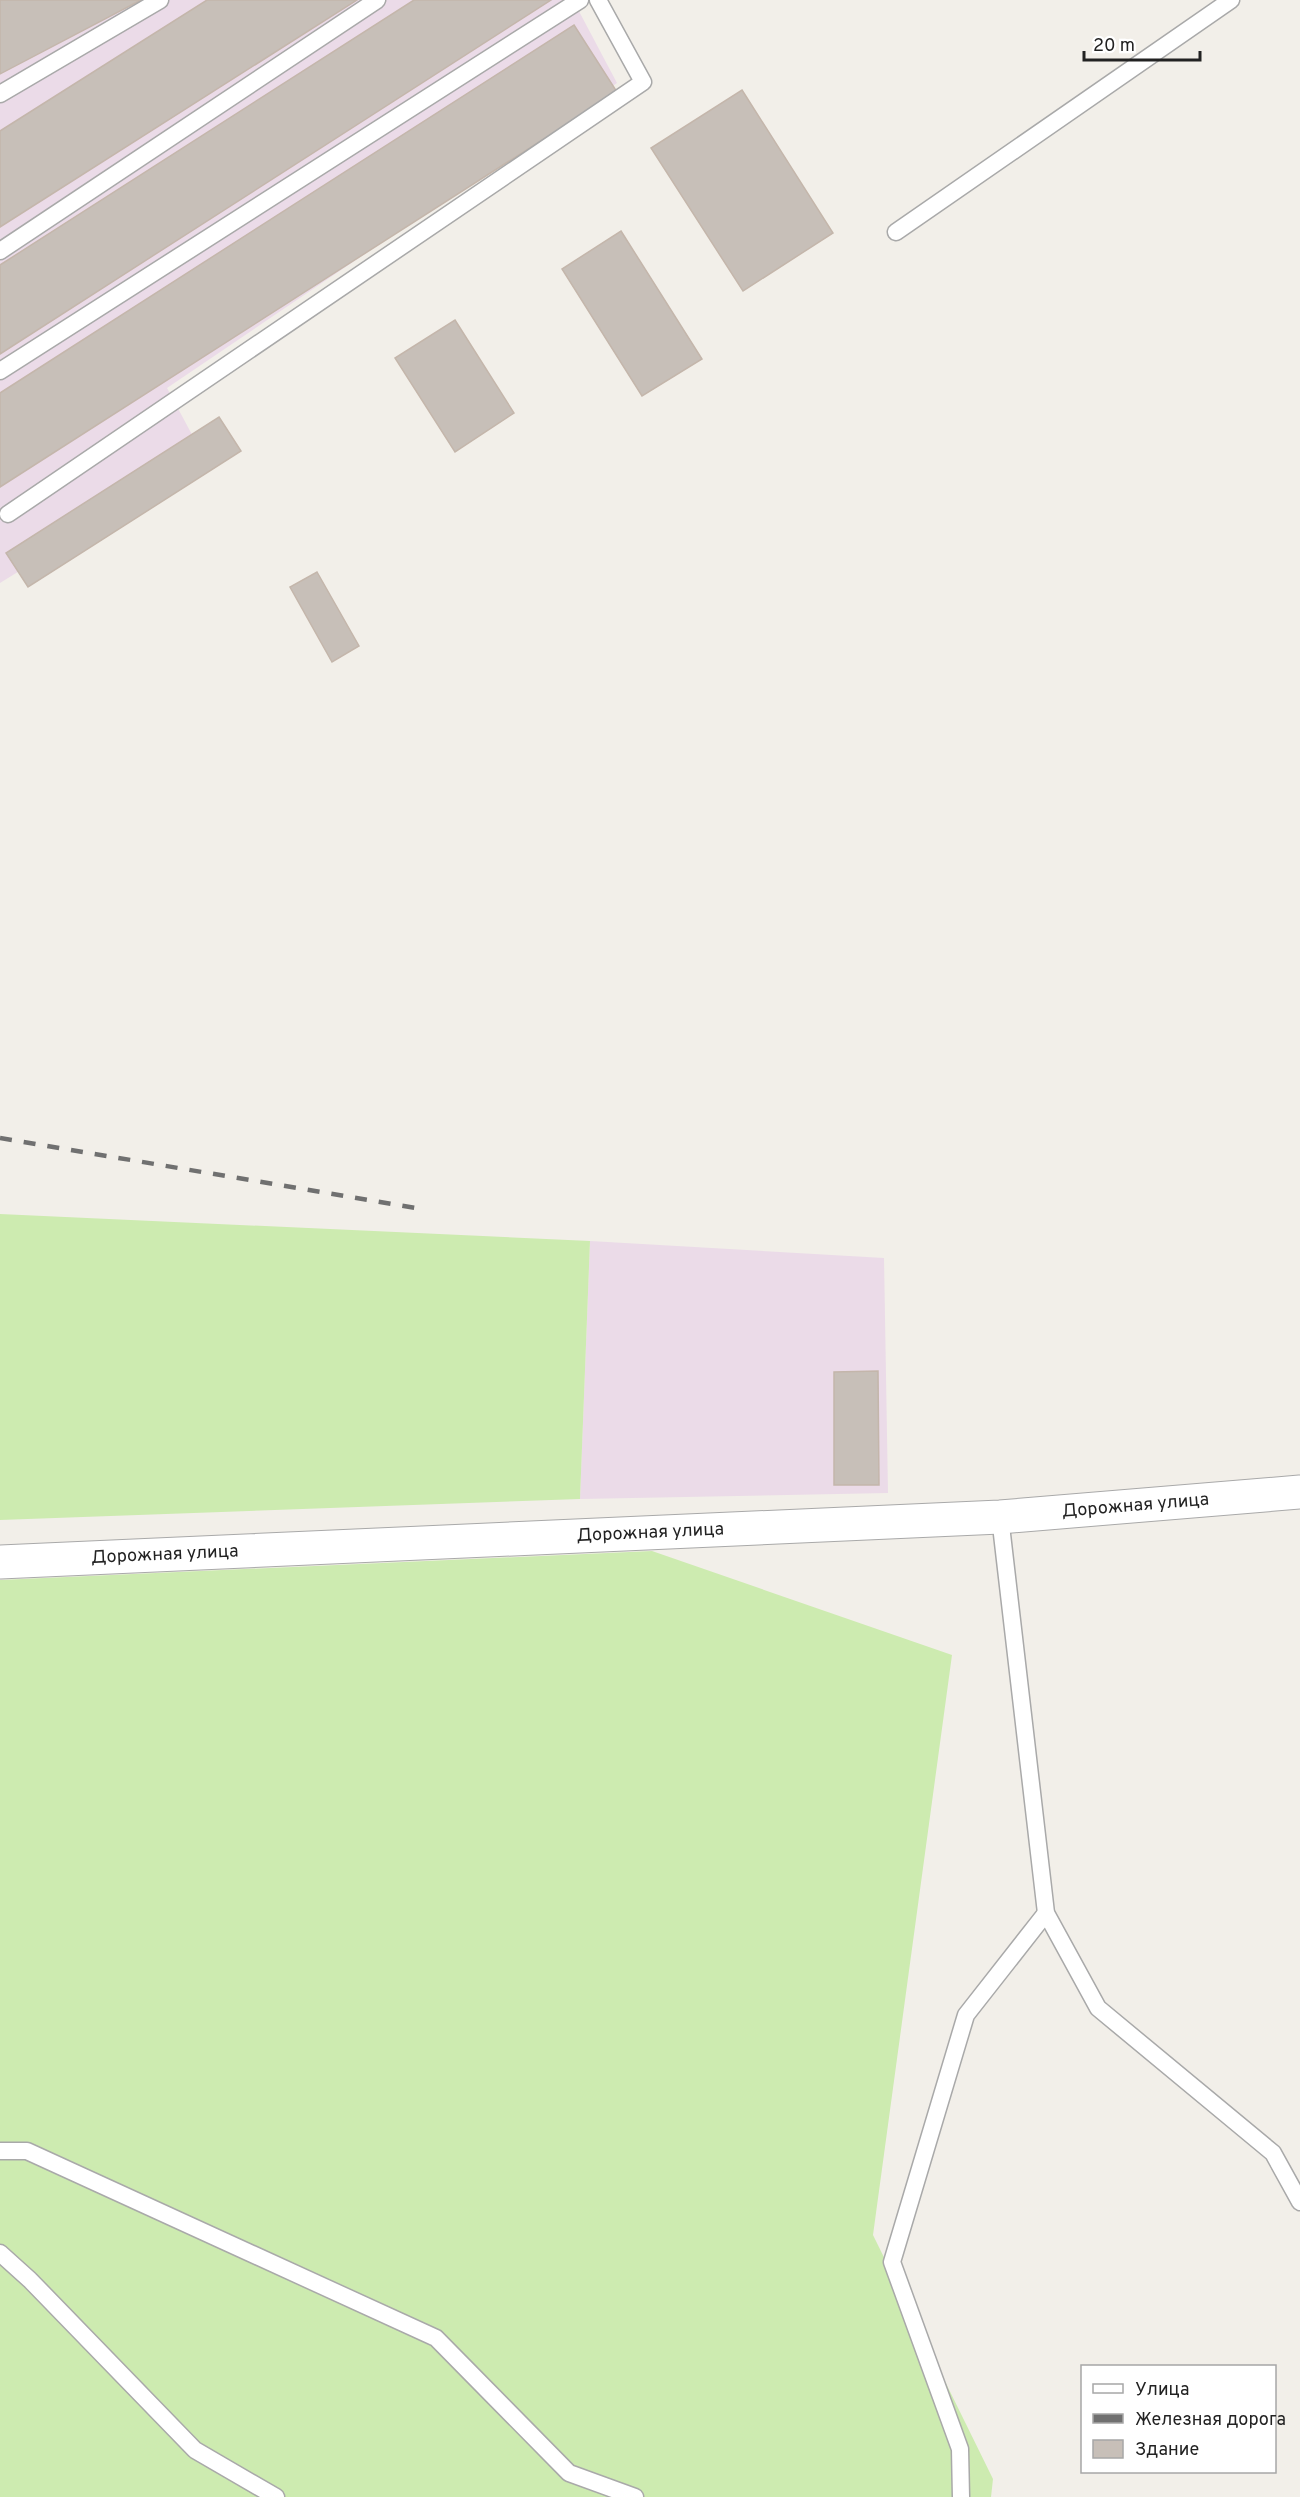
<svg xmlns="http://www.w3.org/2000/svg" width="1300" height="2497" font-family="Overpass,sans-serif">
  <style>
    .industrial { fill: #ebdbe8 }
    .grass { fill: #cdebb0 }
    .building { fill: #c7bfb8; stroke: #c4b6ab; stroke-width: 1.5 }
    .lines { fill: none; stroke-linecap: round; stroke-linejoin: round }
    .lane-casing { stroke: #a9a9a9; stroke-width: 19 }
    .street-casing { stroke: #a9a9a9; stroke-width: 35 }
    .lane { stroke: #fff; stroke-width: 16 }
    .street { stroke: #fff; stroke-width: 33 }
    .rail { stroke: #707070; stroke-width: 4.5; stroke-dasharray: 12 12; stroke-linecap: butt }
    .labels { text-anchor: middle; dominant-baseline: central; stroke-width: 4.5; stroke-linejoin: round; paint-order: stroke }
    .street-label { font-size: 18px; fill: #222; stroke: #fff }
  </style>
  <rect width="100%" height="100%" fill="#f2efe9"/>
  <g class="industrial">
    <polygon points="0,0 573,0 617,83 167,388 204,457 0,583"/>
    <polygon points="590,1241 884,1258 888,1493 580,1499"/>
  </g>
  <g class="grass">
    <polygon points="0,1214 590,1241 580,1499 0,1520"/>
    <polygon points="652,1551 952,1655 873,2235 993,2479 991,2497 0,2497 0,1580"/>
  </g>
  <g class="building">
    <polygon points="0,0 141,0 0,74"/>
    <polygon points="207,0 357,0 0,227 0,131"/>
    <polygon points="414,0 551,0 0,354 0,265"/>
    <polygon points="574,25 617,92 0,487 0,393"/>
    <polygon points="742,90 833,233 743,291 651,148"/>
    <polygon points="621,231 702,359 642,396 562,269"/>
    <polygon points="455,320 514,413 455,452 395,358"/>
    <polygon points="219,417 241,451 28,587 6,553"/>
    <polygon points="317,572 359,646 332,662 290,587"/>
    <polygon points="878,1371 879,1485 834,1485 834,1372"/>
  </g>
  <g class="lines">
    <defs>
      <g id="lane">
        <polyline points="0,94 160,0"/>
        <polyline points="896,232 1231,0"/>
        <polyline points="0,251 377,0"/>
        <polyline points="0,371 580,0"/>
        <polyline points="8,514 643,82 598,0"/>
        <polyline points="1000,1517 1046,1913 1098,2008 1273,2153 1300,2202"/>
        <polyline points="0,2151 27,2151 436,2338 569,2473 635,2497"/>
        <polyline points="0,2253 30,2280 195,2450 276,2497"/>
        <polyline points="961,2497 960,2449 892,2262 966,2015 1046,1913"/>
      </g>
      <g id="street">
        <path id="s1" d="M 0,1562 L 1000,1517 L 1300,1492"/>
      </g>
    </defs>
    <use href="#lane" class="lane-casing"/>
    <use href="#street" class="street-casing"/>
    <use href="#lane" class="lane"/>
    <use href="#street" class="street"/>
    <polyline class="rail" points="0,1138 422,1209"/>
  </g>
  <g class="labels">
    <g class="street-label">
      <text stroke="none"><textPath href="#s1" startOffset="1137">Дорожная улица</textPath></text>
      <text stroke="none"><textPath href="#s1" startOffset="651">Дорожная улица</textPath></text>
      <text stroke="none"><textPath href="#s1" startOffset="165">Дорожная улица</textPath></text>
    </g>
  </g>
  <rect x="1081" y="2365" width="195" height="108" fill="#ffffff" stroke="#a7a7a7" stroke-width="1.5"/>
  <rect x="1093" y="2384" width="30" height="9" fill="#ffffff" stroke="#a7a7a7" stroke-width="1.5"/>
  <text x="1135" y="2395" font-size="18" fill="#222222">Улица</text>
  <rect x="1093" y="2414" width="30" height="9" fill="#707070" stroke="#a7a7a7" stroke-width="1.5"/>
  <text x="1135" y="2425" font-size="18" fill="#222222">Железная дорога</text>
  <rect x="1093" y="2440" width="30" height="18" fill="#c7bfb8" stroke="#a7a7a7" stroke-width="1.5"/>
  <text x="1135" y="2455" font-size="18" fill="#222222">Здание</text>
  <path d="M1084 51v9h116v-9" fill="none" stroke="#222222" stroke-width="3"/>
  <text x="1093" y="51" font-size="18" fill="#222222" stroke="#ffffff" stroke-width="4.5" paint-order="stroke">20 m</text>
</svg>
